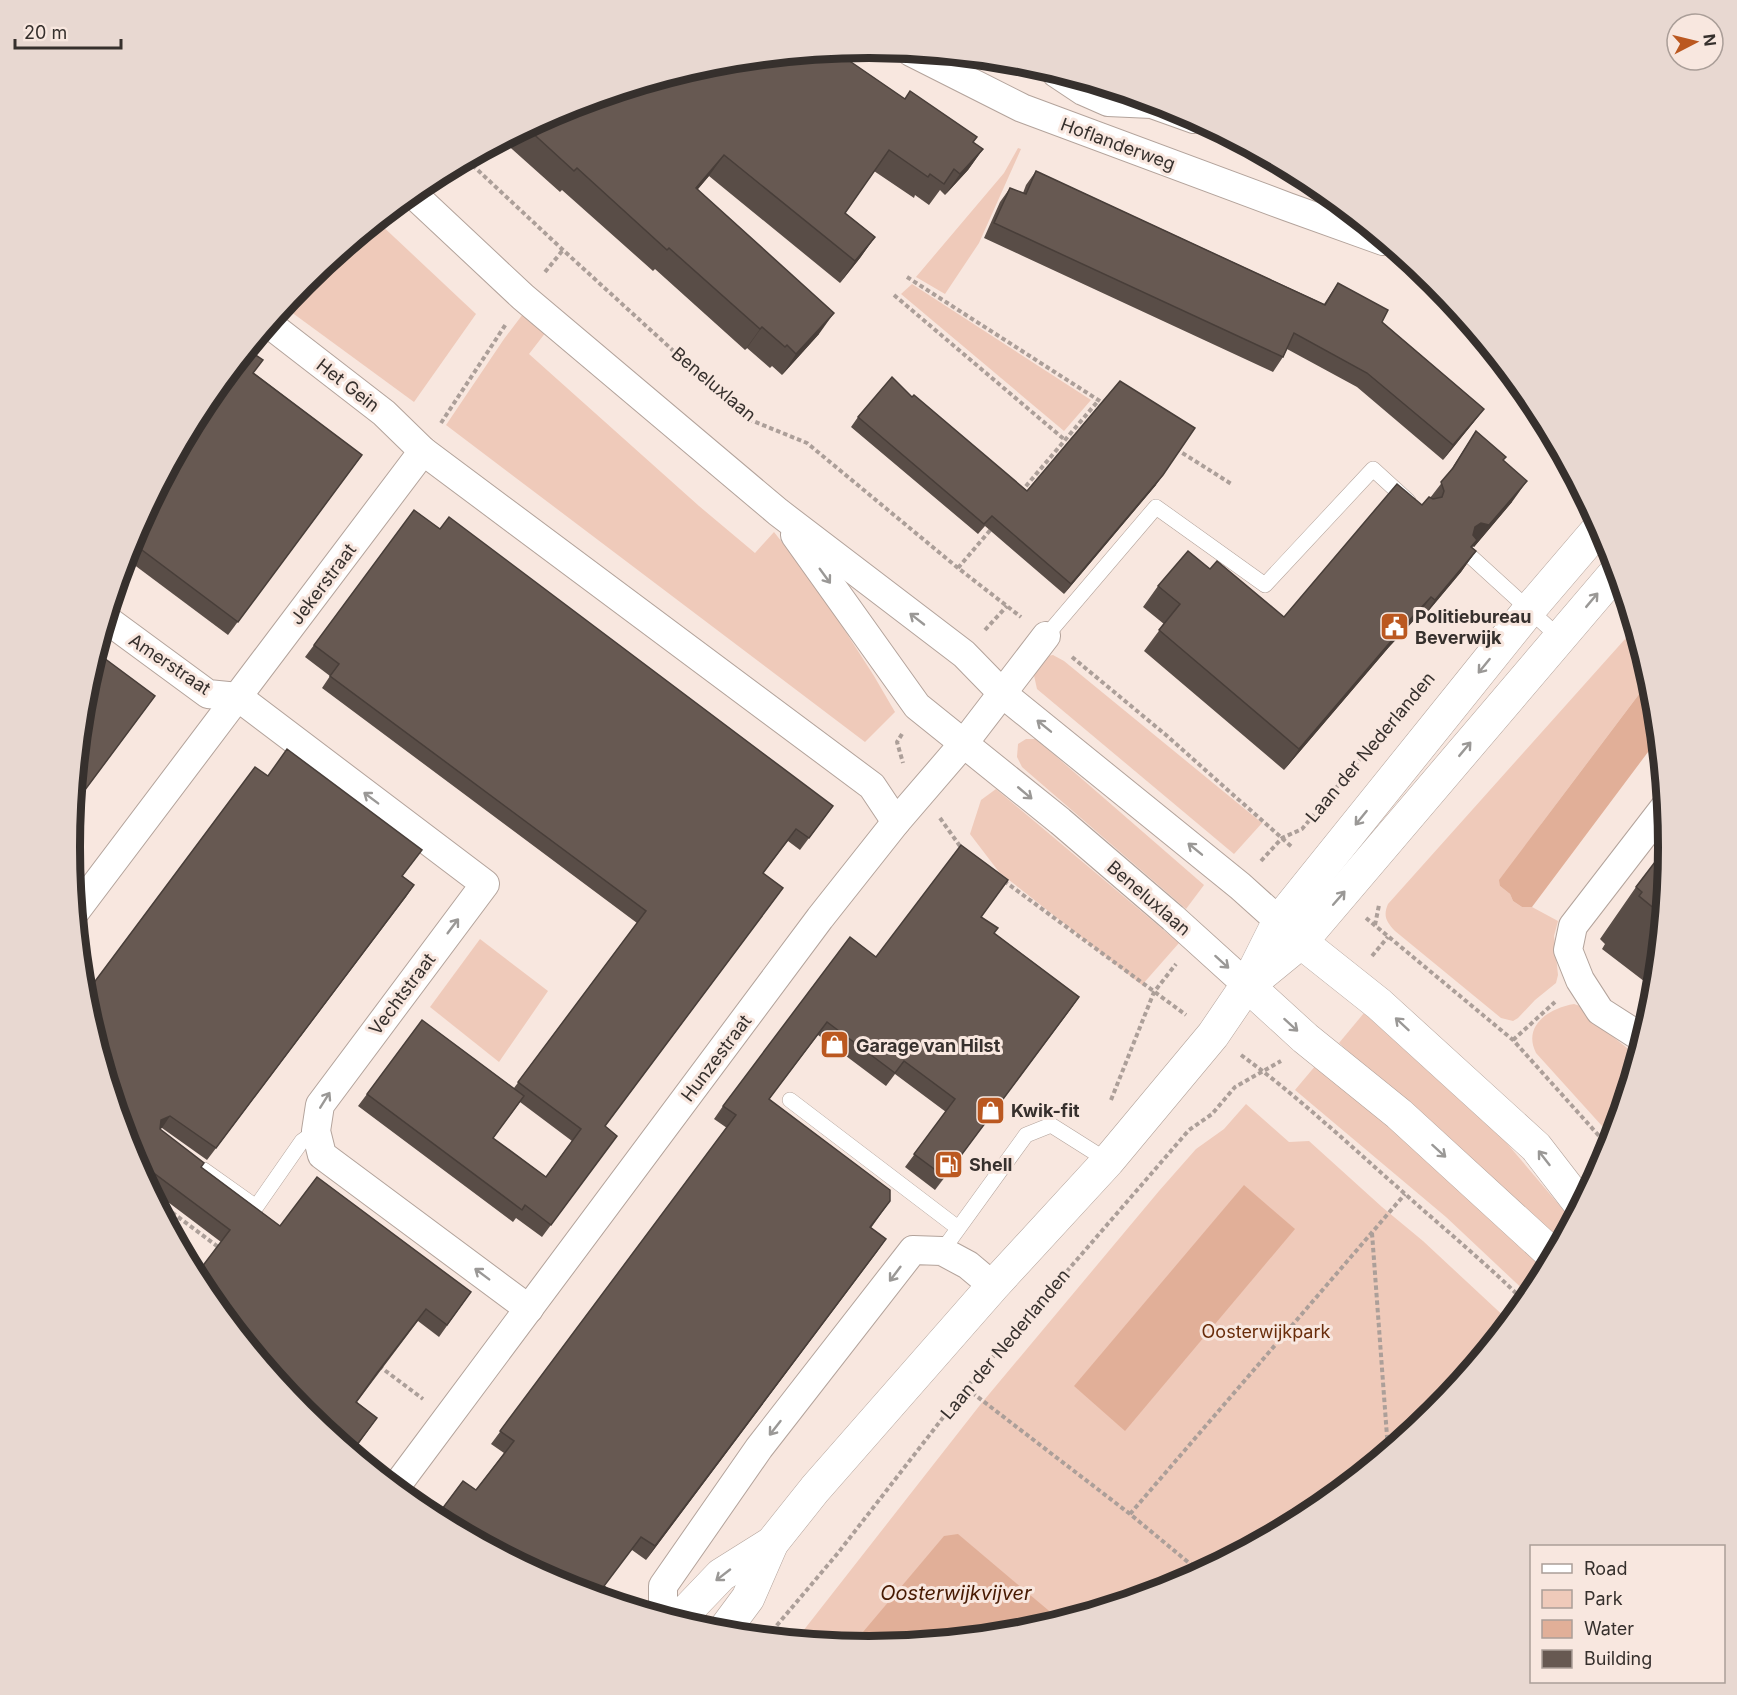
<svg xmlns="http://www.w3.org/2000/svg" width="1737" height="1695" font-family="Inter,sans-serif">
  <style>
    .green { fill: #efcaba }
    .water { fill: #e1af98 }
    .lines { fill: none; stroke-linecap: round; stroke-linejoin: round }
    .lane-casing { stroke: #b3a39b; stroke-width: 16 }
    .street-casing { stroke: #b3a39b; stroke-width: 30 }
    .secondary-casing { stroke: #b3a39b; stroke-width: 34 }
    .path { stroke: #ac9f99; stroke-width: 4; stroke-dasharray: 4.5 3; stroke-linecap: butt }
    .lane { stroke: #fff; stroke-width: 15 }
    .street { stroke: #fff; stroke-width: 28 }
    .secondary { stroke: #fff; stroke-width: 33 }
    .wall { fill: #594d47; fill-rule: evenodd }
    .shaded-wall { fill: #483e39 }
    .building { fill: #675952; stroke: #483e39; stroke-width: 1.5 }
    .oneway { stroke: #9a9896 }
    .labels { text-anchor: middle; dominant-baseline: central; stroke-width: 6; stroke-linejoin: round; paint-order: stroke }
    .street-label { font-size: 18px; fill: #36302d; stroke: #f8e7df }
    .poi-label { font-size: 18px; font-weight: bold; fill: #36302d; stroke: #f8e7df; text-anchor: start }
    .park-label { font-size: 18px; fill: #692d0b; stroke: #f8e7df }
    .water-label { font-size: 20px; font-style: italic; fill: #471a02; stroke: #f8e7df }
    .rim { fill: none; stroke: #36302d; stroke-width: 8 }
  </style>
  <rect width="100%" height="100%" fill="#f8e7df"/>
  <g class="green">
    <polygon points="1018,148 1021,149 979,243 945,294 916,277 1004,173"/>
    <polygon points="377,221 476,314 414,402 283,306 303,282"/>
    <polygon points="912,284 1091,400 1064,431 901,294"/>
    <polygon points="523,314 546,332 529,354 699,506 755,553 774,532 817,587 874,676 895,712 865,742 446,425 504,339"/>
    <path d="M 1634,629 L 1649,681 L 1542,823 L 1500,886 L 1510,894 L 1513,901 L 1522,907 L 1532,907 L 1558,921 L 1554,936 L 1558,975 L 1556,983 L 1535,1000 L 1518,1018 L 1513,1021 L 1501,1018 L 1395,931 C 1386,921 1383,916 1388,904 Z"/>
    <polygon points="1053,655 1064,661 1262,823 1234,854 1037,689 1033,671 1040,657"/>
    <polygon points="1026,739 1036,739 1204,885 1186,909 1022,767 1017,757 1018,744"/>
    <polygon points="996,789 1179,943 1142,985 999,872 970,834 981,800"/>
    <polygon points="480,939 548,991 499,1062 430,1007"/>
    <path d="M 1574,1004 L 1580,1006 L 1592,1020 L 1637,1056 L 1612,1137 L 1536,1053 C 1522,1025 1550,1008 1574,1004 Z"/>
    <polygon points="1364,1013 1505,1141 1572,1220 1560,1242 1339,1043"/>
    <polygon points="1316,1065 1394,1129 1546,1268 1530,1296 1446,1217 1295,1090"/>
    <polygon points="1246,1104 1289,1142 1309,1141 1382,1207 1423,1241 1509,1321 1434,1413 1312,1512 1174,1586 1024,1632 868,1647 796,1640 980,1405 1159,1191 1196,1149 1224,1129"/>
  </g>
  <g class="water">
    <polygon points="1649,681 1653,692 1657,740 1532,907 1522,907 1513,901 1510,894 1500,886 1499,880"/>
    <polygon points="1244,1185 1295,1229 1125,1431 1074,1386"/>
    <polygon points="958,1534 1061,1621 1024,1632 868,1647 852,1645 944,1536"/>
  </g>
  <g class="lines">
    <defs>
      <g id="lane">
        <polyline points="1468,554 1560,638"/>
        <polyline points="1046,636 1156,507 1265,585 1373,469 1408,501"/>
        <polyline points="790,1100 958,1228"/>
        <polyline points="204,1170 256,1207 302,1141 316,1131"/>
        <polyline points="942,1251 1026,1135 1051,1125 1108,1161"/>
      </g>
      <g id="street">
        <polyline points="911,52 1022,108 1288,207 1383,241"/>
        <polyline points="1056,73 1083,91 1108,102 1152,104 1194,119"/>
        <polyline points="412,193 523,297 778,512 964,654 1003,694 1240,886 1279,921"/>
        <polyline points="269,324 384,413 423,451 872,786 896,822"/>
        <polyline points="795,535 917,706 1060,821 1173,918 1247,985"/>
        <polyline points="106,619 208,694 238,697 485,884 320,1105 316,1131 322,1155 529,1309"/>
        <polyline points="75,912 423,451"/>
        <polyline points="1642,1038 1600,1011 1580,980 1568,950 1573,926 1664,808"/>
        <polyline points="395,1488 820,918 896,822 964,743 1046,636"/>
        <polyline points="663,1617 663,1586 759,1448 913,1250 942,1251 968,1265 993,1286"/>
      </g>
      <g id="secondary">
        <polyline points="1285,926 1301,942 1379,1004 1536,1147 1580,1204"/>
        <polyline points="1256,979 1301,942 1616,572"/>
        <polyline points="1247,985 1305,1038 1399,1114 1553,1255"/>
        <polyline points="677,1621 721,1575 772,1543"/>
        <polyline points="722,1633 748,1598 772,1543 815,1489 993,1286 1108,1161 1213,1035 1247,985 1279,921 1529,610 1600,527"/>
      </g>
    </defs>
    <use href="#lane" class="lane-casing"/>
    <use href="#street" class="street-casing"/>
    <use href="#secondary" class="secondary-casing"/>
    <g class="path">
      <polyline points="467,160 563,250 748,419 807,443 958,568 1021,617"/>
      <polyline points="545,272 563,250"/>
      <polyline points="907,277 1106,405"/>
      <polyline points="894,295 1065,440"/>
      <polyline points="441,423 506,324"/>
      <polyline points="1176,449 1233,485"/>
      <polyline points="1021,492 1098,401"/>
      <polyline points="958,568 992,528"/>
      <polyline points="985,630 1007,606"/>
      <polyline points="1072,657 1166,735 1293,848"/>
      <polyline points="902,734 897,742 903,763"/>
      <polyline points="940,818 962,849"/>
      <polyline points="1261,861 1282,838 1302,829 1390,723"/>
      <polyline points="1004,881 1186,1015"/>
      <polyline points="1366,918 1513,1040 1609,1147"/>
      <polyline points="1375,925 1379,905"/>
      <polyline points="1372,956 1388,937"/>
      <polyline points="1513,1040 1555,1002"/>
      <path d="M 1241,1055 C 1295,1094 1345,1141 1395,1185 C 1438,1224 1484,1261 1525,1302"/>
      <polyline points="1111,1100 1154,992 1176,964"/>
      <polyline points="154,1199 221,1249"/>
      <polyline points="1372,1233 1388,1450"/>
      <polyline points="379,1366 423,1399"/>
      <polyline points="966,1388 1130,1514 1200,1572"/>
      <polyline points="1130,1514 1405,1194"/>
      <polyline points="767,1637 838,1553 966,1388 1189,1130 1212,1114 1235,1087 1281,1061"/>
    </g>
    <use href="#lane" class="lane"/>
    <use href="#street" class="street"/>
    <use href="#secondary" class="secondary"/>
  </g>
  <g class="wall">
    <polygon points="905,99 983,149 968,170 945,195 940,190 929,205 915,195 914,198 874,171 845,213 875,237 860,258 840,283 709,176 697,190 819,334 782,375 772,366 770,368 747,348 745,350 655,269 653,271 562,190 560,192 503,141 563,109"/>
    <polygon points="1036,171 1324,304 1338,283 1382,322 1484,409 1473,423 1443,460 1357,387 1287,349 1283,357 1273,372 984,238 1000,202 1010,188 1023,193 1026,185"/>
    <polygon points="254,373 362,455 228,635 125,558 130,541"/>
    <polygon points="912,397 1027,491 1156,485 1064,594 985,526 978,534 851,427 858,417"/>
    <polygon points="1476,431 1503,461 1512,502 1474,547 1473,546 1472,547 1476,551 1461,572 1420,621 1416,618 1389,647 1284,770 1144,651 1164,624 1143,607 1158,586 1210,569 1284,617 1430,498 1447,476"/>
    <path d="M 440,529 L 833,806 L 800,850 L 788,841 L 763,873 L 774,900 L 605,1126 L 617,1136 L 542,1237 L 516,1218 L 513,1222 L 358,1106 L 367,1094 L 514,1088 L 637,923 L 322,688 L 330,676 L 305,657 L 314,645 ZM 520,1102 L 572,1141 L 546,1177 L 493,1138 Z"/>
    <polygon points="1668,848 1654,986 1653,988 1602,949 1605,944 1600,939 1636,887"/>
    <polygon points="403,876 414,885 207,1160 162,1128 160,1129 201,1168 280,1226 471,1292 439,1337 418,1321 369,1386 357,1402 377,1418 352,1453 303,1413 221,1242 148,1187 130,1153"/>
    <polygon points="1008,880 981,917 994,933 1079,997 935,1190 905,1167 946,1112 895,1074 886,1086 818,1035 769,1099 890,1201 871,1228 886,1239 646,1560 632,1550 562,1586 435,1518 463,1481 476,1490 504,1453 491,1444 727,1128 714,1119 723,1106 876,957"/>
  </g>
  <g class="shaded-wall">
    <polygon points="983,149 968,170 945,195 960,174"/>
    <polygon points="724,155 709,176 681,209 696,188"/>
    <polygon points="875,237 860,258 840,283 855,261"/>
    <polygon points="834,313 819,334 782,375 796,354"/>
    <polygon points="762,327 747,348 745,350 760,329"/>
    <polygon points="1484,409 1473,423 1443,460 1453,445"/>
    <polygon points="1163,475 1156,485 1064,594 1071,584"/>
    <polygon points="1527,481 1512,502 1474,547 1473,546 1462,562 1475,527"/>
    <polygon points="1476,551 1461,572 1420,621 1435,600"/>
    <polygon points="1431,597 1416,618 1389,647 1284,770 1299,749 1404,626"/>
    <polygon points="414,885 406,897 207,1160 216,1148"/>
    <polygon points="1079,997 1070,1010 935,1190 945,1177"/>
    <polygon points="170,1116 162,1128 152,1132 161,1120"/>
    <polygon points="886,1239 877,1252 646,1560 655,1546"/>
  </g>
  <g class="building">
    <polygon points="835,51 905,99 910,91 977,137 973,142 983,149 960,174 954,169 944,184 930,174 928,177 889,150 845,213 875,237 855,261 724,155 696,188 834,313 796,354 787,345 785,347 762,327 760,329 669,248 667,250 577,168 574,171 527,128 563,109 713,63"/>
    <polygon points="1036,171 1325,305 1338,283 1388,310 1382,322 1484,409 1453,445 1367,373 1294,333 1283,357 994,223 1010,188 1026,194"/>
    <polygon points="248,350 263,360 253,373 362,455 238,622 130,541 204,403"/>
    <polygon points="892,377 912,397 914,395 1027,491 1120,381 1195,428 1163,475 1071,584 992,516 984,524 858,417"/>
    <polygon points="1476,431 1506,457 1503,460 1527,481 1489,525 1481,523 1475,527 1473,535 1477,540 1471,547 1476,551 1435,600 1431,597 1404,626 1299,749 1159,630 1180,604 1158,586 1188,551 1210,569 1217,561 1284,617 1397,484 1422,505 1429,497 1433,499 1442,497 1444,491 1441,482 1453,468"/>
    <polygon points="414,510 440,529 449,517 833,806 809,838 796,829 763,873 783,888 605,1126 617,1136 551,1225 525,1205 522,1210 367,1094 422,1020 524,1096 493,1138 546,1177 581,1129 518,1082 646,911 330,676 339,664 314,645"/>
    <polygon points="96,652 155,696 73,806 84,691"/>
    <polygon points="287,749 422,850 402,876 414,885 216,1148 170,1116 161,1120 160,1129 204,1163 201,1167 280,1226 317,1177 471,1292 447,1325 426,1309 377,1373 356,1402 377,1418 353,1450 303,1413 204,1291 195,1276 230,1230 131,1156 84,1003 84,996 255,767 268,776"/>
    <polygon points="961,845 1008,880 981,917 998,928 994,933 1079,997 945,1177 914,1154 955,1099 904,1061 895,1073 827,1022 769,1099 890,1190 890,1201 870,1227 886,1239 655,1546 641,1537 604,1586 618,1596 613,1602 562,1586 472,1538 439,1513 463,1481 476,1490 514,1441 500,1431 736,1115 723,1106 850,937 876,957"/>
    <polygon points="1668,845 1668,848 1661,914 1639,896 1642,892 1636,887"/>
  </g>
  <defs><path id="oneway-shaft" d="M-6 0H5M1.5-3L5.5 0L1.5 3" fill="none" stroke-width="1.6" stroke-linecap="round" stroke-linejoin="round" transform="scale(1.5)"/></defs>
  <g class="oneway">
    <use href="#oneway-shaft" transform="translate(825 576) rotate(54)"/>
    <use href="#oneway-shaft" transform="translate(1592 600) rotate(-50)"/>
    <use href="#oneway-shaft" transform="translate(917 619) rotate(-142)"/>
    <use href="#oneway-shaft" transform="translate(1484 666) rotate(129)"/>
    <use href="#oneway-shaft" transform="translate(1044 726) rotate(-141)"/>
    <use href="#oneway-shaft" transform="translate(1465 749) rotate(-50)"/>
    <use href="#oneway-shaft" transform="translate(1025 793) rotate(40)"/>
    <use href="#oneway-shaft" transform="translate(371 798) rotate(-143)"/>
    <use href="#oneway-shaft" transform="translate(1361 818) rotate(129)"/>
    <use href="#oneway-shaft" transform="translate(1195 849) rotate(-141)"/>
    <use href="#oneway-shaft" transform="translate(1339 898) rotate(-49)"/>
    <use href="#oneway-shaft" transform="translate(453 926) rotate(-53)"/>
    <use href="#oneway-shaft" transform="translate(1222 962) rotate(42)"/>
    <use href="#oneway-shaft" transform="translate(1402 1024) rotate(-137)"/>
    <use href="#oneway-shaft" transform="translate(1291 1025) rotate(42)"/>
    <use href="#oneway-shaft" transform="translate(325 1100) rotate(-58)"/>
    <use href="#oneway-shaft" transform="translate(1439 1151) rotate(42)"/>
    <use href="#oneway-shaft" transform="translate(1544 1158) rotate(-128)"/>
    <use href="#oneway-shaft" transform="translate(482 1274) rotate(-143)"/>
    <use href="#oneway-shaft" transform="translate(895 1274) rotate(127)"/>
    <use href="#oneway-shaft" transform="translate(775 1428) rotate(128)"/>
    <use href="#oneway-shaft" transform="translate(723 1575) rotate(142)"/>
  </g>
  <defs>
    <symbol id="civic-square" viewBox="-11 -11 22 22"><rect x="-9" y="-9" width="18" height="18" rx="4" fill="#bb5820" stroke="#f8e7df"/><path d="M-.6-6.5H3V-4.5H.6V-3L4-1V1h2V6H-6V1h2V-1L-.6-3ZM-1.2 2.5V6h2.4V2.5Z" fill="#fff"/></symbol>
    <symbol id="shop-square" viewBox="-11 -11 22 22"><rect x="-9" y="-9" width="18" height="18" rx="4" fill="#bb5820" stroke="#f8e7df"/><path d="M-5-2.5h2.3a2.7 3.5 0 0 1 5.4 0H5L5.5 6h-11ZM-1.5-2.5h3a1.5 2.3 0 0 0-3 0Z" fill="#fff"/></symbol>
    <symbol id="fuel-square" viewBox="-11 -11 22 22"><rect x="-9" y="-9" width="18" height="18" rx="4" fill="#bb5820" stroke="#f8e7df"/><path d="M-5.5-6h7V0h2V4h1.3V-2.5L3-4.5l.8-.8L6-3V5H2.5V1h-1V6h-7ZM-4.2-4.7v3.2H.2V-4.7Z" fill="#fff"/></symbol>
  </defs>
  <g fill-rule="evenodd">
    <use href="#civic-square" x="1378" y="610" width="33" height="33"/>
    <use href="#shop-square" x="818" y="1028" width="33" height="33"/>
    <use href="#shop-square" x="974" y="1094" width="33" height="33"/>
    <use href="#fuel-square" x="932" y="1148" width="33" height="33"/>
  </g>
  <g class="labels">
    <g class="street-label">
      <text transform="translate(1118 144) rotate(20)">Hoflanderweg</text>
      <text transform="translate(714 384) rotate(40)">Beneluxlaan</text>
      <text transform="translate(348 385) rotate(38)">Het Gein</text>
      <text transform="translate(323 584) rotate(-53)">Jekerstraat</text>
      <text transform="translate(170 664) rotate(34)">Amerstraat</text>
      <text transform="translate(1370 747) rotate(-50)">Laan der Nederlanden</text>
      <text transform="translate(1149 898) rotate(41)">Beneluxlaan</text>
      <text transform="translate(402 994) rotate(-53)">Vechtstraat</text>
      <text transform="translate(716 1058) rotate(-53)">Hunzestraat</text>
      <text transform="translate(1005 1344) rotate(-50)">Laan der Nederlanden</text>
    </g>
    <g class="poi-label">
      <text x="1415" y="616">Politiebureau<tspan x="1415" dy="21">Beverwijk</tspan></text>
      <text x="856" y="1045">Garage van Hilst</text>
      <text x="1011" y="1110">Kwik-fit</text>
      <text x="969" y="1164">Shell</text>
    </g>
    <g class="park-label">
      <text x="1266" y="1331">Oosterwijkpark</text>
    </g>
    <g class="water-label">
      <text x="956" y="1593">Oosterwijkvijver</text>
    </g>
  </g>
  <path d="M0 0H1737V1695H0ZM80 847a789 789 0 1 1 1578 0a789 789 0 1 1-1578 0Z" fill="#e8d8d1" fill-rule="evenodd"/>
  <path class="rim" d="M80 847a789 789 0 1 1 1578 0a789 789 0 1 1-1578 0Z"/>
  <rect x="1530" y="1545" width="195" height="138" fill="#f8e7df" stroke="#aa9e98" stroke-width="1.5"/>
  <rect x="1542" y="1564" width="30" height="9" fill="#ffffff" stroke="#aa9e98" stroke-width="1.5"/>
  <text x="1584" y="1575" font-size="18" fill="#36302d">Road</text>
  <rect x="1542" y="1590" width="30" height="18" fill="#efcaba" stroke="#aa9e98" stroke-width="1.5"/>
  <text x="1584" y="1605" font-size="18" fill="#36302d">Park</text>
  <rect x="1542" y="1620" width="30" height="18" fill="#e1af98" stroke="#aa9e98" stroke-width="1.5"/>
  <text x="1584" y="1635" font-size="18" fill="#36302d">Water</text>
  <rect x="1542" y="1650" width="30" height="18" fill="#675952" stroke="#aa9e98" stroke-width="1.5"/>
  <text x="1584" y="1665" font-size="18" fill="#36302d">Building</text>
  <g transform="translate(1695 42) rotate(83)"><circle r="28" fill="#f8e7df" stroke="#aa9e98" stroke-width="1.5"/>
  <path d="M0-4.5L10 22L0 15L-10 22Z" fill="#bb5820"/>
  <text y="-9" font-size="16" font-weight="bold" text-anchor="middle" fill="#36302d">N</text>
  </g>
  <path d="M15 39v9h106v-9" fill="none" stroke="#36302d" stroke-width="3"/>
  <text x="24" y="39" font-size="18" fill="#36302d" stroke="#f8e7df" stroke-width="4.5" paint-order="stroke">20 m</text>
</svg>
